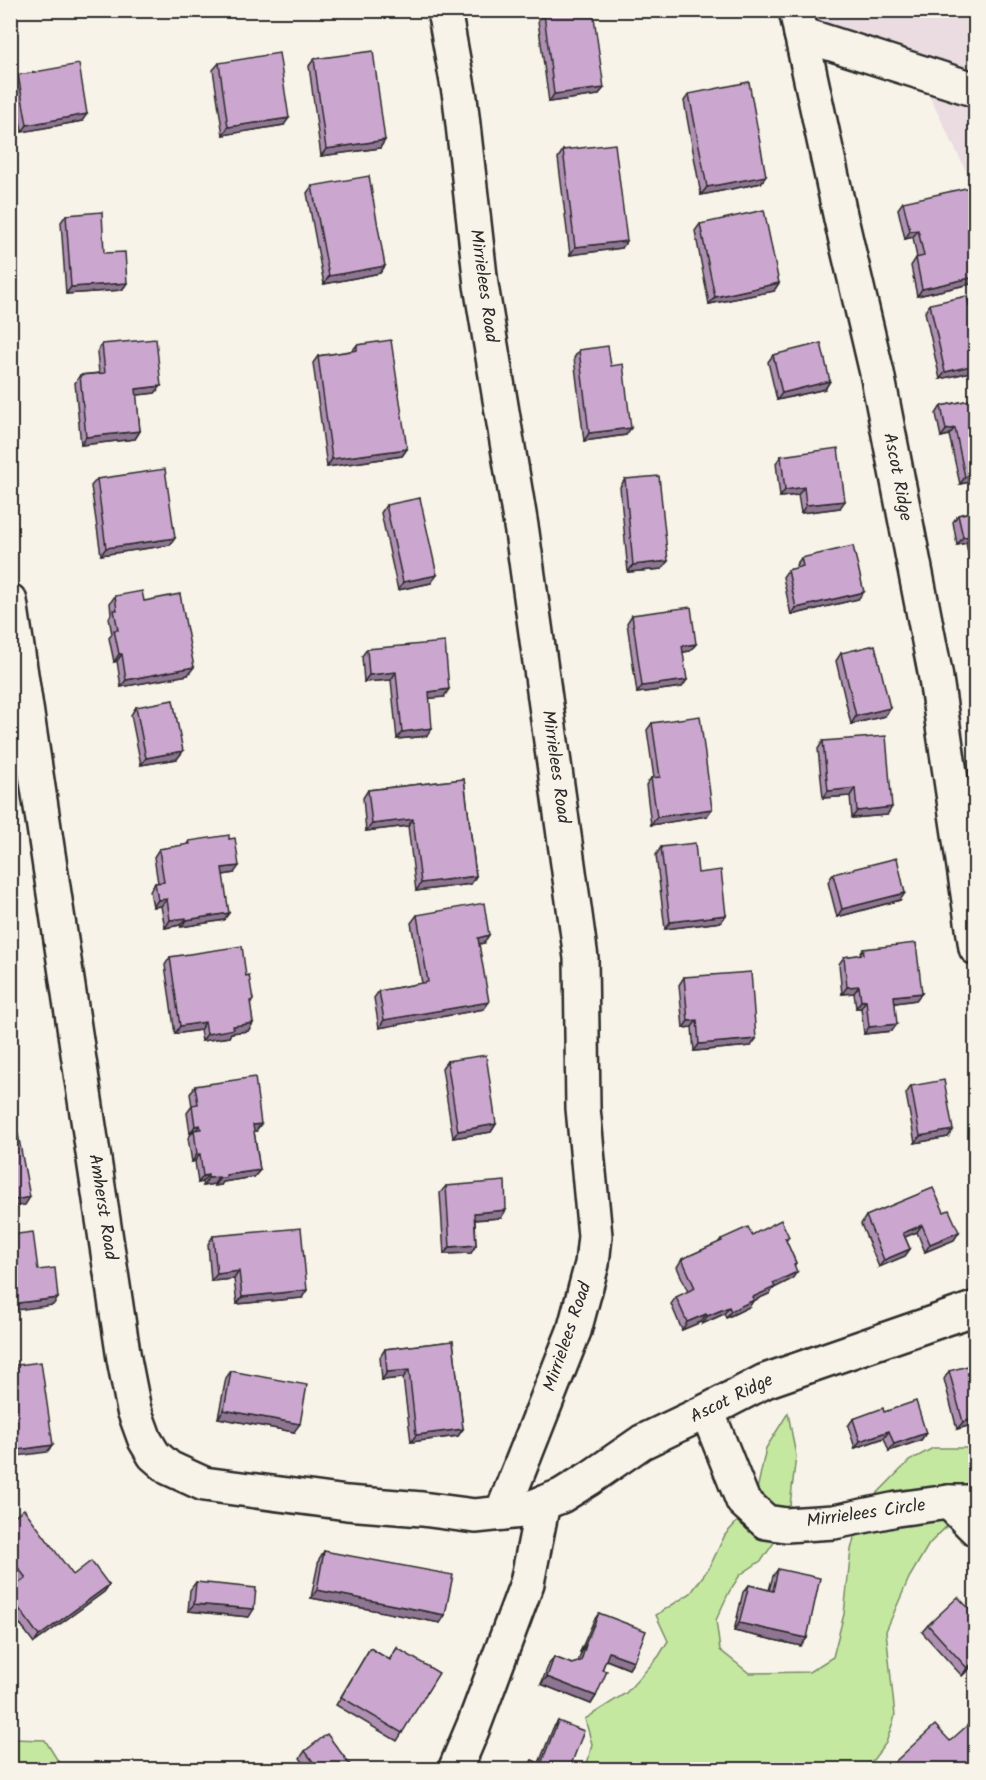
<svg xmlns="http://www.w3.org/2000/svg" width="986" height="1780" font-family="Kalam,sans-serif">
  <style>
    .built { fill: #eadce1 }
    .green { fill: #c5e8a1; stroke: #788a66; stroke-width: 1.5 }
    .lines { fill: none; stroke-linecap: round; stroke-linejoin: round }
    .minor-casing { stroke: #2b2b2b; stroke-width: 38 }
    .minor { stroke: #f7f3e8; stroke-width: 33 }
    .wall { fill: #af90b3; stroke: #2b2b2b; stroke-width: 1.5 }
    .shaded-wall { fill: #8e7592; stroke: #2b2b2b; stroke-width: 1.5 }
    .building { fill: #cba7d0; stroke: #2b2b2b; stroke-width: 1.5 }
    .labels { text-anchor: middle; dominant-baseline: central; stroke-width: 4.5; stroke-linejoin: round; paint-order: stroke }
    .street-label { font-size: 18px; fill: #2b2b2b; stroke: #f7f3e8 }
  </style>
  <rect width="100%" height="100%" fill="#f7f3e8"/>
  <filter id="ink" filterUnits="userSpaceOnUse"><feTurbulence type="fractalNoise" baseFrequency=".0167" numOctaves="2"/><feDisplacementMap in="SourceGraphic" scale="12" xChannelSelector="R" yChannelSelector="G"/><feConvolveMatrix kernelMatrix="1 2 1 2 8 2 1 2 1" color-interpolation-filters="sRGB"/></filter>
  <g filter="url(#ink)">
    <polygon class="built" points="795,11 975,11 975,189 917,71 801,34"/>
    <g class="green">
      <polygon points="788,1413 796,1456 790,1505 775,1541 762,1560 740,1575 729,1592 716,1620 720,1650 749,1673 809,1672 833,1657 844,1614 851,1550 861,1510 909,1461 933,1448 975,1448 975,1498 929,1544 909,1578 886,1631 895,1716 886,1743 873,1760 860,1770 586,1769 592,1744 585,1719 626,1693 659,1656 668,1641 656,1615 691,1593 710,1566 725,1535 745,1513 756,1495 766,1448"/>
      <polygon points="11,1739 45,1740 63,1769 11,1769"/>
    </g>
    <g class="lines">
      <defs>
        <g id="minor">
          <polyline points="444,10 460,98 481,285 522,532 581,958 583,1108 595,1236 592,1264 574,1331 502,1513"/>
          <polyline points="796,10 841,219 877,373 935,672 976,948"/>
          <polyline points="801,34 976,90"/>
          <polyline points="10,601 124,1359 134,1410 145,1440 154,1455 169,1468 204,1484 347,1503 422,1509 475,1516 522,1511 561,1496 590,1478 642,1442 707,1411 765,1381 976,1308"/>
          <polyline points="707,1411 743,1501 766,1522 786,1525 834,1522 897,1509 949,1502 976,1502"/>
          <polyline points="949,1502 976,1529"/>
          <polyline points="455,1770 474,1725 527,1583 543,1503"/>
        </g>
      </defs>
      <use href="#minor" class="minor-casing"/>
      <use href="#minor" class="minor"/>
    </g>
    <g class="wall">
      <polygon points="544,14 604,88 598,95 549,102 538,21"/>
      <polygon points="314,59 385,140 380,148 321,156 309,66"/>
      <polygon points="219,63 284,125 223,135 213,70"/>
      <polygon points="18,75 82,121 22,132 13,83"/>
      <polygon points="689,94 766,176 761,183 701,195 684,101"/>
      <polygon points="563,150 622,248 570,255 558,158"/>
      <polygon points="312,186 385,266 380,273 324,284 307,193"/>
      <polygon points="903,202 975,283 917,296 911,266 916,258 917,258 913,237 905,239 898,209"/>
      <polygon points="66,215 127,283 122,290 66,294 61,222"/>
      <polygon points="700,224 774,291 709,304 695,231"/>
      <polygon points="930,304 969,306 975,304 975,371 940,379 925,312"/>
      <polygon points="102,344 161,386 155,393 136,395 140,431 135,439 81,445 75,383 80,375 99,373 97,352"/>
      <polygon points="357,345 407,449 402,456 327,467 313,363 318,356 352,351"/>
      <polygon points="579,350 611,366 626,435 584,441 574,358"/>
      <polygon points="773,355 830,381 825,389 777,400 768,362"/>
      <polygon points="975,399 975,481 960,484 949,435 941,437 936,414 941,406"/>
      <polygon points="781,456 840,508 801,513 798,495 780,497 776,463"/>
      <polygon points="97,479 175,538 170,545 101,555 91,486"/>
      <polygon points="625,479 662,569 628,572 620,487"/>
      <polygon points="386,505 431,583 398,590 381,513"/>
      <polygon points="975,511 975,577 973,577 966,543 957,545 953,522 958,515"/>
      <polygon points="801,558 858,599 791,615 783,577 788,570 797,568 796,565"/>
      <polygon points="115,596 144,601 188,675 121,687 117,661 114,662 109,638 112,634 109,618 111,614 110,603"/>
      <polygon points="632,615 696,644 690,651 683,652 682,687 637,693 627,623"/>
      <polygon points="367,649 444,697 429,698 427,736 397,739 391,680 364,682 362,656"/>
      <polygon points="841,653 885,716 851,724 836,661"/>
      <polygon points="136,707 183,751 177,759 141,765 131,715"/>
      <polygon points="652,723 707,816 651,825 646,785 651,778 654,778 647,730"/>
      <polygon points="823,741 887,815 852,818 850,796 823,798 818,749"/>
      <polygon points="464,779 476,876 471,884 416,891 408,826 366,831 363,798 368,790"/>
      <polygon points="189,841 234,873 223,875 224,920 181,927 180,925 165,928 161,906 153,907 150,891 155,883 158,883 154,857 159,849 186,845"/>
      <polygon points="661,847 698,873 726,915 721,922 665,929 656,855"/>
      <polygon points="833,874 900,900 837,917 828,882"/>
      <polygon points="417,915 484,943 479,944 484,1009 379,1028 374,998 379,991 422,983 411,923"/>
      <polygon points="863,949 922,993 916,1000 895,1003 892,1031 864,1034 861,1008 856,1008 854,993 842,994 839,964 844,957 859,955"/>
      <polygon points="170,957 246,976 253,1000 250,1005 253,1023 248,1031 231,1033 229,1037 202,1041 200,1030 175,1034 165,965"/>
      <polygon points="684,977 751,1046 694,1051 692,1027 683,1028 679,985"/>
      <polygon points="447,1061 496,1124 491,1132 453,1138 442,1068"/>
      <polygon points="195,1086 256,1131 254,1131 260,1170 254,1177 223,1182 221,1185 214,1186 214,1184 203,1186 202,1182 198,1183 195,1161 192,1162 188,1138 192,1133 190,1133 187,1113 192,1106 190,1094"/>
      <polygon points="911,1086 953,1130 948,1137 915,1143 906,1094"/>
      <polygon points="446,1186 501,1218 475,1220 476,1245 471,1253 444,1254 440,1193"/>
      <polygon points="944,1212 959,1232 954,1240 925,1252 917,1232 905,1237 910,1249 905,1256 879,1267 861,1224 866,1216"/>
      <polygon points="752,1235 789,1237 786,1241 796,1263 794,1266 792,1279 774,1288 769,1294 753,1301 749,1307 726,1318 724,1314 702,1324 701,1322 682,1330 671,1304 676,1297 688,1292 677,1267 682,1259 718,1243 721,1239"/>
      <polygon points="213,1236 302,1298 237,1304 234,1279 211,1281 208,1244"/>
      <polygon points="453,1341 463,1429 458,1436 411,1442 403,1378 382,1380 380,1357 385,1349"/>
      <polygon points="231,1371 294,1432 218,1418 226,1378"/>
      <polygon points="949,1371 975,1424 957,1429 944,1379"/>
      <polygon points="884,1412 926,1433 921,1440 889,1451 884,1438 855,1448 848,1426 853,1419"/>
      <polygon points="10,1519 73,1575 109,1585 104,1592 34,1643 10,1611 10,1590 19,1584 10,1572"/>
      <polygon points="324,1551 445,1615 440,1623 311,1598 319,1559"/>
      <polygon points="778,1569 807,1638 801,1646 734,1631 743,1592 749,1585 769,1590 773,1576"/>
      <polygon points="196,1582 249,1617 188,1611 190,1590"/>
      <polygon points="599,1613 634,1661 629,1669 606,1660 602,1670 596,1696 591,1704 541,1684 549,1664 554,1657 572,1664 578,1662 581,1653 580,1652 594,1620"/>
      <polygon points="975,1615 975,1663 962,1676 922,1632 928,1625"/>
      <polygon points="370,1648 389,1660 397,1648 402,1733 397,1741 336,1705"/>
      <polygon points="558,1721 569,1770 526,1770 532,1760 539,1763 553,1728"/>
      <polygon points="305,1751 354,1770 309,1770 300,1758"/>
    </g>
    <g class="shaded-wall">
      <polygon points="604,88 598,95 549,102 554,94"/>
      <polygon points="87,114 82,121 22,132 27,125"/>
      <polygon points="289,118 284,125 223,135 228,127"/>
      <polygon points="385,140 380,148 321,156 326,149"/>
      <polygon points="766,176 761,183 701,195 707,187"/>
      <polygon points="918,230 913,237 905,239 910,231"/>
      <polygon points="627,241 622,248 570,255 575,247"/>
      <polygon points="385,266 380,273 324,284 329,276"/>
      <polygon points="975,277 975,283 917,296 922,289"/>
      <polygon points="127,283 122,290 66,294 71,287"/>
      <polygon points="779,283 774,291 709,304 715,297"/>
      <polygon points="975,365 975,371 940,379 945,372"/>
      <polygon points="830,381 825,389 777,400 782,393"/>
      <polygon points="161,386 155,393 130,396 136,389"/>
      <polygon points="631,428 626,435 584,441 589,433"/>
      <polygon points="955,428 949,435 941,437 946,430"/>
      <polygon points="140,431 135,439 81,445 86,437"/>
      <polygon points="407,449 402,456 327,467 332,459"/>
      <polygon points="975,474 975,481 960,484 965,477"/>
      <polygon points="804,487 798,495 780,497 785,490"/>
      <polygon points="845,501 840,508 801,513 806,505"/>
      <polygon points="971,536 966,543 957,545 963,537"/>
      <polygon points="175,538 170,545 101,555 106,548"/>
      <polygon points="668,561 662,569 628,572 633,565"/>
      <polygon points="437,575 431,583 398,590 403,582"/>
      <polygon points="864,592 858,599 791,615 796,608"/>
      <polygon points="696,644 690,651 677,653 682,646"/>
      <polygon points="119,654 122,654 117,661 114,662"/>
      <polygon points="194,667 188,675 121,687 126,680"/>
      <polygon points="396,672 391,680 364,682 369,675"/>
      <polygon points="687,680 682,687 637,693 642,686"/>
      <polygon points="449,689 444,697 423,699 429,692"/>
      <polygon points="890,708 885,716 851,724 856,716"/>
      <polygon points="432,728 427,736 397,739 402,732"/>
      <polygon points="183,751 177,759 141,765 146,758"/>
      <polygon points="855,788 850,796 823,798 828,791"/>
      <polygon points="892,807 887,815 852,818 857,811"/>
      <polygon points="712,809 707,816 651,825 657,817"/>
      <polygon points="413,819 408,826 366,831 372,824"/>
      <polygon points="239,866 234,873 217,876 222,868"/>
      <polygon points="476,876 471,884 416,891 421,883"/>
      <polygon points="905,893 900,900 837,917 842,909"/>
      <polygon points="167,899 161,906 153,907 158,900"/>
      <polygon points="229,913 224,920 181,927 186,920"/>
      <polygon points="726,915 721,922 665,929 670,922"/>
      <polygon points="186,918 180,925 165,928 170,920"/>
      <polygon points="489,935 484,943 473,945 478,938"/>
      <polygon points="859,986 854,993 842,994 847,987"/>
      <polygon points="922,993 916,1000 889,1004 894,996"/>
      <polygon points="866,1000 861,1008 856,1008 861,1001"/>
      <polygon points="489,1002 484,1009 379,1028 384,1020"/>
      <polygon points="697,1020 692,1027 683,1028 688,1021"/>
      <polygon points="205,1022 200,1030 175,1034 180,1026"/>
      <polygon points="253,1023 248,1031 231,1033 229,1037 202,1041 207,1034 233,1026"/>
      <polygon points="897,1024 892,1031 864,1034 869,1027"/>
      <polygon points="756,1039 751,1046 694,1051 699,1044"/>
      <polygon points="261,1124 256,1131 248,1132 253,1125"/>
      <polygon points="496,1124 491,1132 453,1138 458,1131"/>
      <polygon points="200,1125 195,1132 194,1130 192,1133 190,1133 195,1126"/>
      <polygon points="953,1130 948,1137 915,1143 920,1136"/>
      <polygon points="197,1154 200,1154 195,1161 192,1162"/>
      <polygon points="260,1170 254,1177 223,1182 221,1185 214,1186 220,1178 226,1175"/>
      <polygon points="208,1175 202,1182 198,1183 203,1176"/>
      <polygon points="219,1177 214,1184 203,1186 208,1178"/>
      <polygon points="30,1197 25,1205 10,1207 10,1201"/>
      <polygon points="506,1210 501,1218 469,1220 474,1213"/>
      <polygon points="922,1225 917,1232 898,1240 903,1233"/>
      <polygon points="959,1232 954,1240 925,1252 930,1244"/>
      <polygon points="476,1245 471,1253 444,1254 450,1247"/>
      <polygon points="910,1249 905,1256 879,1267 884,1260"/>
      <polygon points="239,1271 234,1279 211,1281 217,1274"/>
      <polygon points="797,1272 792,1279 774,1288 769,1294 753,1301 749,1307 726,1318 731,1311 773,1283"/>
      <polygon points="307,1290 302,1298 237,1304 242,1297"/>
      <polygon points="58,1298 53,1305 10,1311 10,1304"/>
      <polygon points="729,1307 724,1314 702,1324 707,1316"/>
      <polygon points="706,1314 701,1322 682,1330 687,1322"/>
      <polygon points="409,1370 403,1378 382,1380 387,1372"/>
      <polygon points="224,1410 300,1424 294,1432 218,1418"/>
      <polygon points="975,1418 975,1424 957,1429 963,1422"/>
      <polygon points="463,1429 458,1436 411,1442 416,1435"/>
      <polygon points="889,1431 884,1438 855,1448 860,1441"/>
      <polygon points="926,1433 921,1440 889,1451 894,1444"/>
      <polygon points="53,1445 47,1452 10,1457 10,1451"/>
      <polygon points="109,1585 104,1592 34,1643 39,1636"/>
      <polygon points="317,1590 445,1615 440,1623 311,1598"/>
      <polygon points="194,1604 254,1609 249,1617 188,1611"/>
      <polygon points="739,1623 807,1638 801,1646 734,1631"/>
      <polygon points="585,1645 586,1645 581,1653 580,1652"/>
      <polygon points="609,1652 634,1661 629,1669 604,1659"/>
      <polygon points="975,1661 975,1663 962,1676 967,1668"/>
      <polygon points="547,1677 596,1696 591,1704 541,1684"/>
    </g>
    <g class="building">
      <polygon points="570,10 593,10 604,88 554,94 544,14"/>
      <polygon points="373,51 385,140 326,149 314,59"/>
      <polygon points="279,53 289,118 228,127 219,63"/>
      <polygon points="79,64 87,114 27,125 18,75"/>
      <polygon points="749,82 766,176 707,187 689,94"/>
      <polygon points="615,144 627,241 575,247 563,150"/>
      <polygon points="369,176 385,266 329,276 312,186"/>
      <polygon points="975,186 975,277 922,289 916,258 924,256 918,230 910,231 903,202"/>
      <polygon points="764,210 779,283 715,297 700,224"/>
      <polygon points="102,212 104,253 125,252 127,283 71,287 66,215"/>
      <polygon points="967,296 969,306 975,304 975,365 945,372 930,304"/>
      <polygon points="156,339 161,386 136,389 140,431 86,437 80,375 105,373 102,344"/>
      <polygon points="391,340 407,449 332,459 318,356 357,350 357,345"/>
      <polygon points="821,343 830,381 782,393 773,355"/>
      <polygon points="608,346 611,366 623,364 631,428 589,433 579,350"/>
      <polygon points="975,399 975,474 965,477 955,428 946,430 941,406"/>
      <polygon points="838,448 845,501 806,505 804,487 785,490 781,456"/>
      <polygon points="165,469 175,538 106,548 97,479"/>
      <polygon points="659,476 668,561 633,565 625,479"/>
      <polygon points="420,498 437,575 403,582 386,505"/>
      <polygon points="975,511 975,557 971,536 963,537 958,515"/>
      <polygon points="853,546 864,592 796,608 788,570 803,566 801,558"/>
      <polygon points="142,591 144,601 180,594 194,667 126,680 122,654 119,654 114,630 118,630 114,610 117,610 115,596"/>
      <polygon points="691,607 696,644 682,646 687,680 642,686 632,615"/>
      <polygon points="445,642 449,689 429,692 432,728 402,732 396,672 369,675 367,649"/>
      <polygon points="875,645 890,708 856,716 841,653"/>
      <polygon points="173,700 183,751 146,758 136,707"/>
      <polygon points="700,716 712,809 657,817 651,778 660,777 652,723"/>
      <polygon points="886,736 892,807 857,811 855,788 828,791 823,741"/>
      <polygon points="464,779 476,876 421,883 413,819 372,824 368,790"/>
      <polygon points="229,835 229,839 235,838 239,866 222,868 229,913 186,920 186,918 170,920 167,899 158,900 155,883 164,882 159,849 190,844 189,841"/>
      <polygon points="695,843 698,873 721,870 726,915 670,922 661,847"/>
      <polygon points="897,858 905,893 842,909 833,874"/>
      <polygon points="484,903 489,935 478,938 489,1002 384,1020 379,991 428,982 417,915"/>
      <polygon points="916,943 922,993 894,996 897,1024 869,1027 866,1000 861,1001 859,986 847,987 844,957 864,954 863,949"/>
      <polygon points="242,946 246,976 249,975 253,1000 250,1001 253,1023 233,1026 234,1029 207,1034 205,1022 180,1026 170,957"/>
      <polygon points="751,972 756,1039 699,1044 697,1020 688,1021 684,977"/>
      <polygon points="10,1021 14,1083 10,1083"/>
      <polygon points="486,1055 496,1124 458,1131 447,1061"/>
      <polygon points="255,1077 261,1124 253,1125 260,1170 226,1175 226,1178 220,1178 219,1177 208,1178 208,1175 203,1176 200,1154 197,1154 194,1130 201,1129 200,1125 195,1126 192,1105 198,1104 195,1086"/>
      <polygon points="944,1080 953,1130 920,1136 911,1086"/>
      <polygon points="18,1134 30,1197 10,1201 10,1136"/>
      <polygon points="505,1181 506,1210 474,1213 476,1245 450,1247 446,1186"/>
      <polygon points="933,1188 944,1212 949,1210 959,1232 930,1244 922,1225 903,1233 910,1249 884,1260 866,1216"/>
      <polygon points="781,1220 789,1237 785,1238 796,1263 794,1264 797,1272 773,1283 775,1287 753,1297 754,1300 731,1311 729,1307 707,1316 706,1314 687,1322 676,1297 695,1288 682,1259 722,1241 721,1239 748,1227 752,1235"/>
      <polygon points="301,1228 307,1290 242,1297 239,1271 217,1274 213,1236"/>
      <polygon points="33,1232 38,1270 55,1268 58,1298 10,1304 10,1235"/>
      <polygon points="453,1341 463,1429 416,1435 409,1370 387,1372 385,1349"/>
      <polygon points="41,1362 53,1445 10,1451 10,1366"/>
      <polygon points="975,1364 975,1418 963,1422 949,1371"/>
      <polygon points="231,1371 307,1385 300,1424 224,1410"/>
      <polygon points="916,1401 926,1433 894,1444 889,1431 860,1441 853,1419 883,1408 884,1412"/>
      <polygon points="24,1509 73,1575 91,1561 109,1585 39,1636 10,1596 10,1590 26,1578 10,1557 10,1519"/>
      <polygon points="324,1551 453,1575 445,1615 317,1590"/>
      <polygon points="778,1569 820,1578 807,1638 739,1623 749,1585 773,1591"/>
      <polygon points="196,1582 256,1588 254,1609 194,1604"/>
      <polygon points="958,1597 975,1615 975,1661 967,1668 928,1625"/>
      <polygon points="599,1613 646,1631 634,1661 609,1652 602,1670 607,1671 596,1696 547,1677 554,1657 572,1664 581,1661 586,1645 585,1645"/>
      <polygon points="370,1648 390,1660 397,1648 439,1673 402,1733 341,1697"/>
      <polygon points="558,1721 584,1731 569,1770 528,1770 532,1760 541,1764"/>
      <polygon points="971,1722 975,1727 975,1759 970,1764 972,1767 969,1770 886,1770 935,1725 950,1741"/>
      <polygon points="327,1734 354,1770 314,1770 317,1767 305,1751"/>
    </g>
  </g>
  <g class="labels">
    <g class="street-label">
      <text transform="translate(483 286) rotate(82)">Mirrielees Road</text>
      <text transform="translate(897 477) rotate(79)">Ascot Ridge</text>
      <text transform="translate(555 767) rotate(82)">Mirrielees Road</text>
      <text transform="translate(102 1207) rotate(81)">Amherst Road</text>
      <text transform="translate(568 1337) rotate(-71)">Mirrielees Road</text>
      <text transform="translate(732 1399) rotate(-26)">Ascot Ridge</text>
      <text transform="translate(866 1514) rotate(-8)">Mirrielees Circle</text>
    </g>
  </g>
  <rect width="986" height="1780" fill="none" stroke="#f7f3e8" stroke-width="36"/>
  <rect x="18" y="18" width="950" height="1744" fill="none" stroke="#2b2b2b" stroke-width="2" filter="url(#ink)"/>
</svg>
